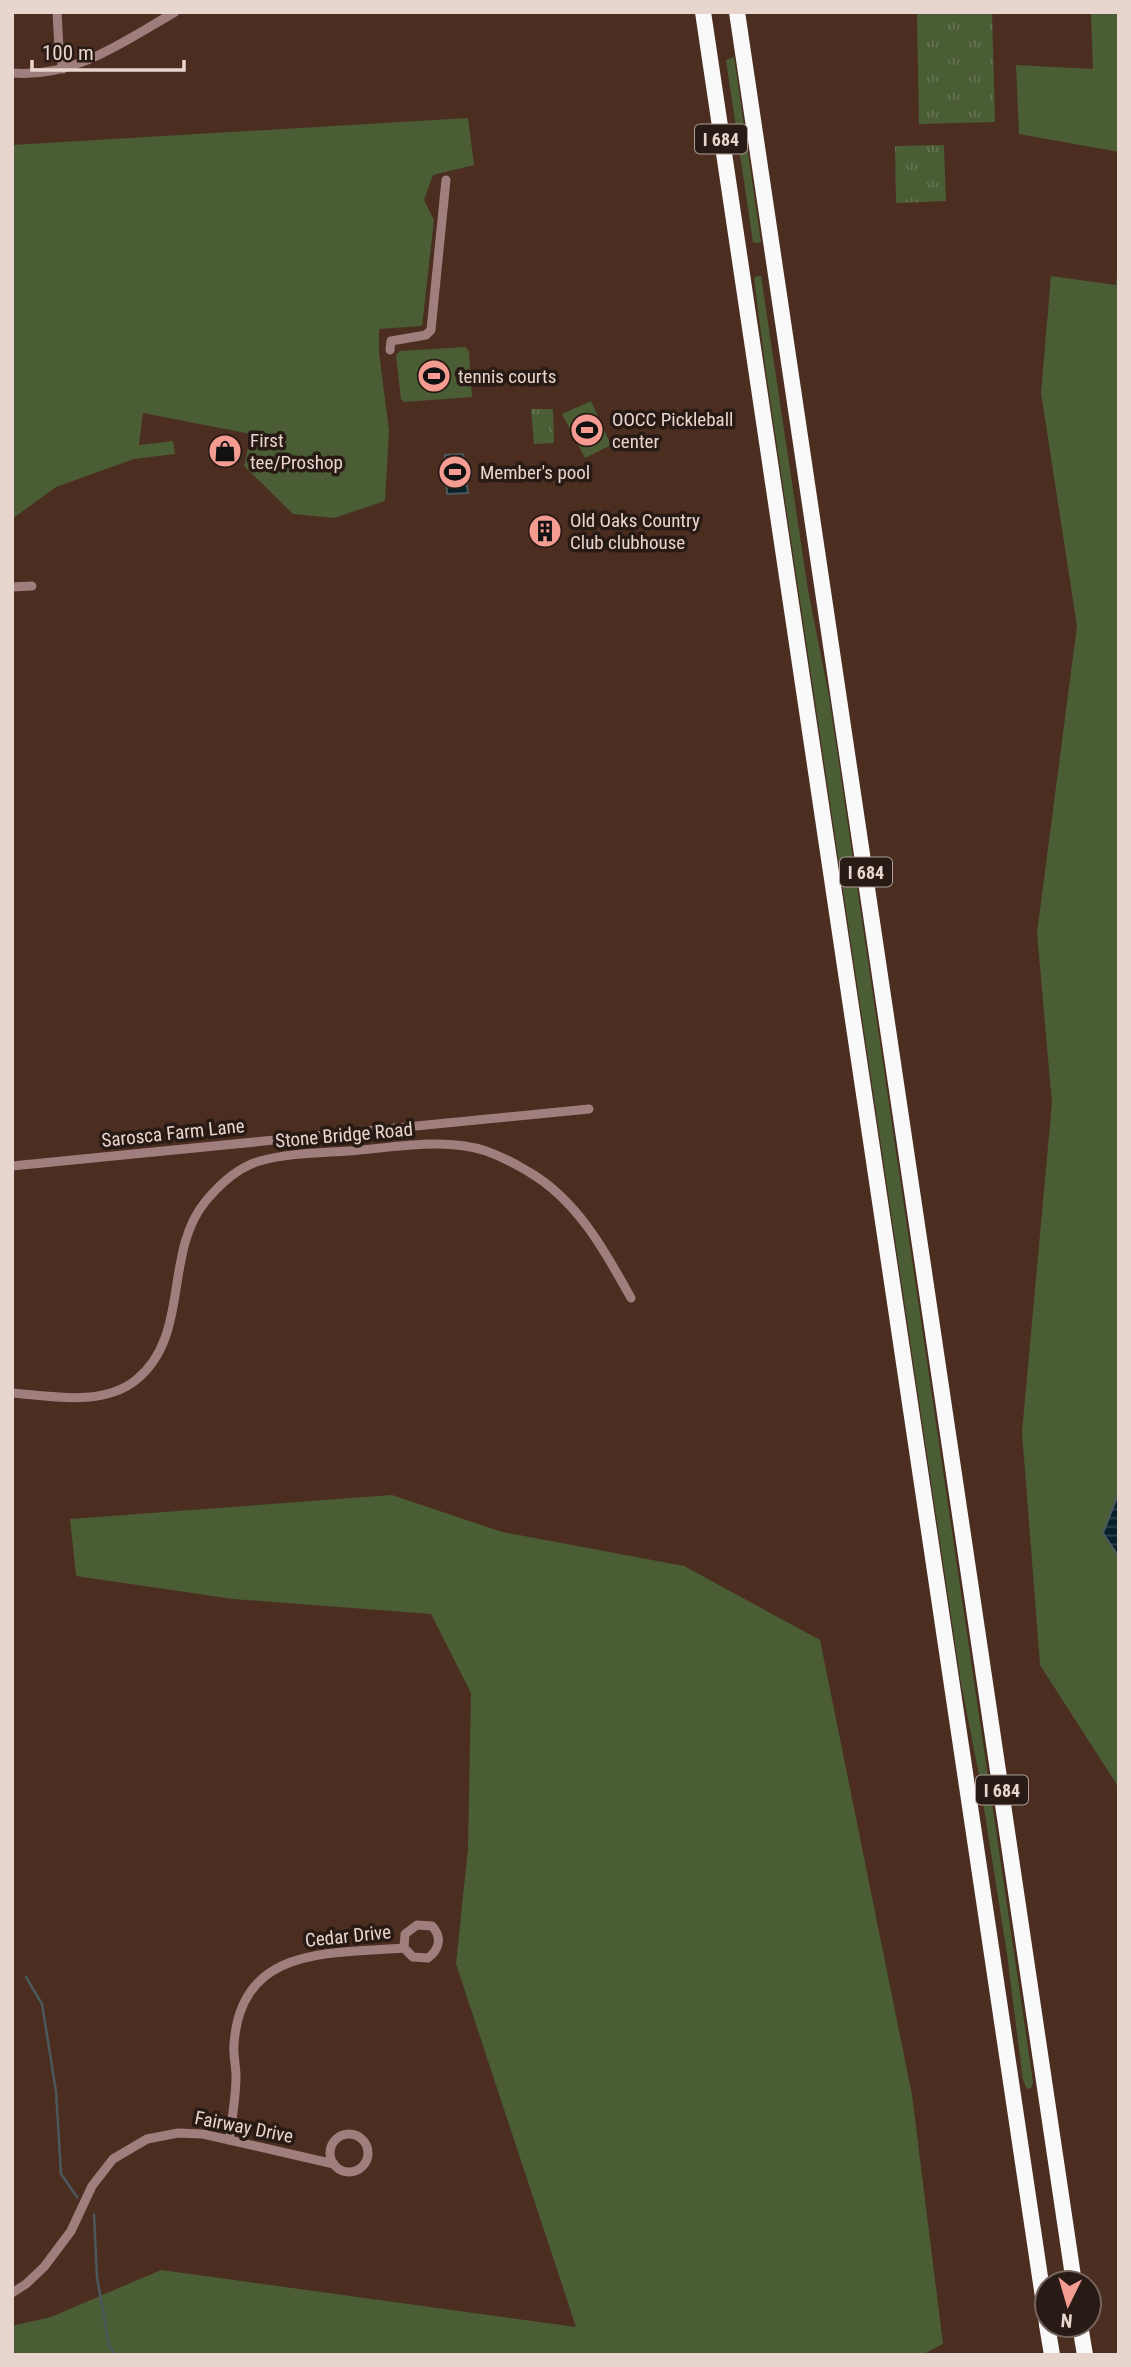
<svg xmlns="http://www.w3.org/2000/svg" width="1131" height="2367" font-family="'Roboto Condensed',sans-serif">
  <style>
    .grass { fill: #4b5d35 }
    .park { fill: url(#park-tufts) }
    .water { fill: url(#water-rules); stroke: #4b585c; stroke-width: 2 }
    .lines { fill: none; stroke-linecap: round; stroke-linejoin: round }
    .stream { stroke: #4b585c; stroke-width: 2.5 }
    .street { stroke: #a07e7e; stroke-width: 9 }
    .highway { stroke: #f9f9f9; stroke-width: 16 }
    .labels { text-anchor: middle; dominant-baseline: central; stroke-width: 7; stroke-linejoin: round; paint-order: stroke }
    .shield { fill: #281a14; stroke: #ae9d96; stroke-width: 2 }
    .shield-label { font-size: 18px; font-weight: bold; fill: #e8d5cd }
    .poi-label { font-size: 19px; fill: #e8d5cd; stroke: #281a14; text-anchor: start }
    .street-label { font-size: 19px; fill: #e8d5cd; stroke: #281a14 }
  </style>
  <defs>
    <pattern id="park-tufts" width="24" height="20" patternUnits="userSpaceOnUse" patternTransform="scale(1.75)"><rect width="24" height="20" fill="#4b5d35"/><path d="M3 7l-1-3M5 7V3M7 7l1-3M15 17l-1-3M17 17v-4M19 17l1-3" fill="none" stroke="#657351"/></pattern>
    <pattern id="water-rules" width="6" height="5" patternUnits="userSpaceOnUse" patternTransform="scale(1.75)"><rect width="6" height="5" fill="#08222c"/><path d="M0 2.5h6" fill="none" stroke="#2c4149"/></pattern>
  </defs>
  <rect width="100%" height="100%" fill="#4c2e21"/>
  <g class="grass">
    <polygon points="1091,12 1119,12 1119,152 1019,134 1016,65 1093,69"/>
    <polygon points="734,57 761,242 758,243 753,242 726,60"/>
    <polygon points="468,118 474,165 433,175 424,200 434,220 422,326 379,329 379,352 389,431 385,501 334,518 293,514 244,466 251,434 143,413 139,445 173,441 175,454 134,459 56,487 12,519 12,145"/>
    <polygon points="1119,257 1119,1788 1040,1665 1022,1432 1052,1103 1037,933 1077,626 1041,393 1051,276 1116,285"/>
    <polygon points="757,276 761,276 808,590 829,696 1033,2082 1031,2088 1027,2089 1023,2080 1007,1954 978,1770 961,1683 765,365 754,278"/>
    <polygon points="465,347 469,351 472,397 404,402 401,399 396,355 400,351"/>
    <polygon points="591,401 611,445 585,458 562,414"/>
    <polygon points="392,1495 502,1532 684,1566 820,1640 912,2095 943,2344 922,2355 12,2355 12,2326 51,2317 161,2270 576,2327 456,1964 468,1848 471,1693 431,1614 233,1599 76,1576 70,1519"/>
  </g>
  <g class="park">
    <polygon points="917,12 992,12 995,122 919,124"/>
    <polygon points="944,145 946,201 896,203 895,146"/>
    <polygon points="531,409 553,409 554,443 534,444"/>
  </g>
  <g class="water">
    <polygon points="463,454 468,493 447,494 445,455"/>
    <polygon points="1119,1492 1119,1557 1103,1533"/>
  </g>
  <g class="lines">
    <g class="stream">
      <polyline points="26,1977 42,2004 56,2091 61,2174 77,2197"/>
      <polyline points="94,2215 97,2277 109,2345 115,2355"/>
    </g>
    <g class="street">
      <polyline points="57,12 59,49 63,69"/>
      <path d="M 12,73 C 75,78 123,42 175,12"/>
      <polyline points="390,350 391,341 426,335 431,330 446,180"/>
      <polyline points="12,587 32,586"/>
      <polyline points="12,1166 589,1109"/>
      <path d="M 12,1393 C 51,1396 102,1407 136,1380 C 191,1335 163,1254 205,1202 C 219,1185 238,1167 260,1161 C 288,1153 320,1153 349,1151 C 392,1148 444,1137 486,1151 C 500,1156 516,1164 529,1172 C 577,1200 605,1251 631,1298"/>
      <circle cx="349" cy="2153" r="19"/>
      <path d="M 229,2140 C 232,2119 236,2097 236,2076 C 236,2066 233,2055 234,2044 C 241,1945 330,1954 404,1948 L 413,1957 L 428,1958 C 440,1949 442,1937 432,1926 L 417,1925 L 405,1934 L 404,1948"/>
      <polyline points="12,2293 26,2284 44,2267 71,2231 92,2186 113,2159 147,2139 178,2133 203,2134 334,2164"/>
    </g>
    <g class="highway">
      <polyline points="703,12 1047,2324"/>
      <polyline points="737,12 1074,2283"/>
      <polyline points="1047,2325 1052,2355"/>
      <polyline points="1080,2325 1085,2355"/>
    </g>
  </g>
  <defs>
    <symbol id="stadium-disc" viewBox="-11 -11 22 22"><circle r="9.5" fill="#f59c92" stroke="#281a14"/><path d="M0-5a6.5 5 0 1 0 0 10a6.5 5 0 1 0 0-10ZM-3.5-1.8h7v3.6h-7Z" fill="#111"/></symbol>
    <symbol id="shop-disc" viewBox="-11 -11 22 22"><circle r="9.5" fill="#f59c92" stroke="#281a14"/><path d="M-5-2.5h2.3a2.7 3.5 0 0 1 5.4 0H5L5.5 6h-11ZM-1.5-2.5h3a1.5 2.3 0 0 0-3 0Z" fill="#111"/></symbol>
    <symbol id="building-disc" viewBox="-11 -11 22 22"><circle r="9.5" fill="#f59c92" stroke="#281a14"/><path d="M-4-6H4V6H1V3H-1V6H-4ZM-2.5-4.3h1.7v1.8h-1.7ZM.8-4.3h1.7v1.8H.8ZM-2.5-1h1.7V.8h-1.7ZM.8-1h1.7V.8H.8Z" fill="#111"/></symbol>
  </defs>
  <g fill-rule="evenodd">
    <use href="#stadium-disc" x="415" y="357" width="38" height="38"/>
    <use href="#stadium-disc" x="568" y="411" width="38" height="38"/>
    <use href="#shop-disc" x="206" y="432" width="38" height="38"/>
    <use href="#stadium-disc" x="436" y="453" width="38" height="38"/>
    <use href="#building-disc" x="526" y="512" width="38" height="38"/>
  </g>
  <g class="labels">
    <g class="shield">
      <rect x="695" y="124.5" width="52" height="29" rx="5"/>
      <rect x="840" y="857.5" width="52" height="29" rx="5"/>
      <rect x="976" y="1775.5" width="52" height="29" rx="5"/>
    </g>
    <g class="shield-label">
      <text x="721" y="139">I 684</text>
      <text x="866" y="872">I 684</text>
      <text x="1002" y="1790">I 684</text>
    </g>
    <g class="poi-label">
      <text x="458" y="376">tennis courts</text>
      <text x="612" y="419">OOCC Pickleball<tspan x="612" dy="22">center</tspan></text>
      <text x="250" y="440">First<tspan x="250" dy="22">tee/Proshop</tspan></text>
      <text x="480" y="472">Member's pool</text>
      <text x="570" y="520">Old Oaks Country<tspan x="570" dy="22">Club clubhouse</tspan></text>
    </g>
    <g class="street-label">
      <text transform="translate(173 1133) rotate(-6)">Sarosca Farm Lane</text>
      <text transform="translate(344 1135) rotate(-5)">Stone Bridge Road</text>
      <text transform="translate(348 1936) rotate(-6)">Cedar Drive</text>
      <text transform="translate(244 2127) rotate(11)">Fairway Drive</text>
    </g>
  </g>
  <rect width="1131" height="2367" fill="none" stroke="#e8d5cd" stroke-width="28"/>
  <g transform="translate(1068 2304) rotate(185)"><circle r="33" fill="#281a14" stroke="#75655e" stroke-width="2"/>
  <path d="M0-5L12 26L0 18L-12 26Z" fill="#f59c92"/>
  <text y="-10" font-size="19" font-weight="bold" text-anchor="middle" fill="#e8d5cd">N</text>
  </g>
  <path d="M32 60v10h152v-10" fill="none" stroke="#e8d5cd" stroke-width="3.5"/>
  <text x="42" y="60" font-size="21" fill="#e8d5cd" stroke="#281a14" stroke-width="5" paint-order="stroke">100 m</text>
</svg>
